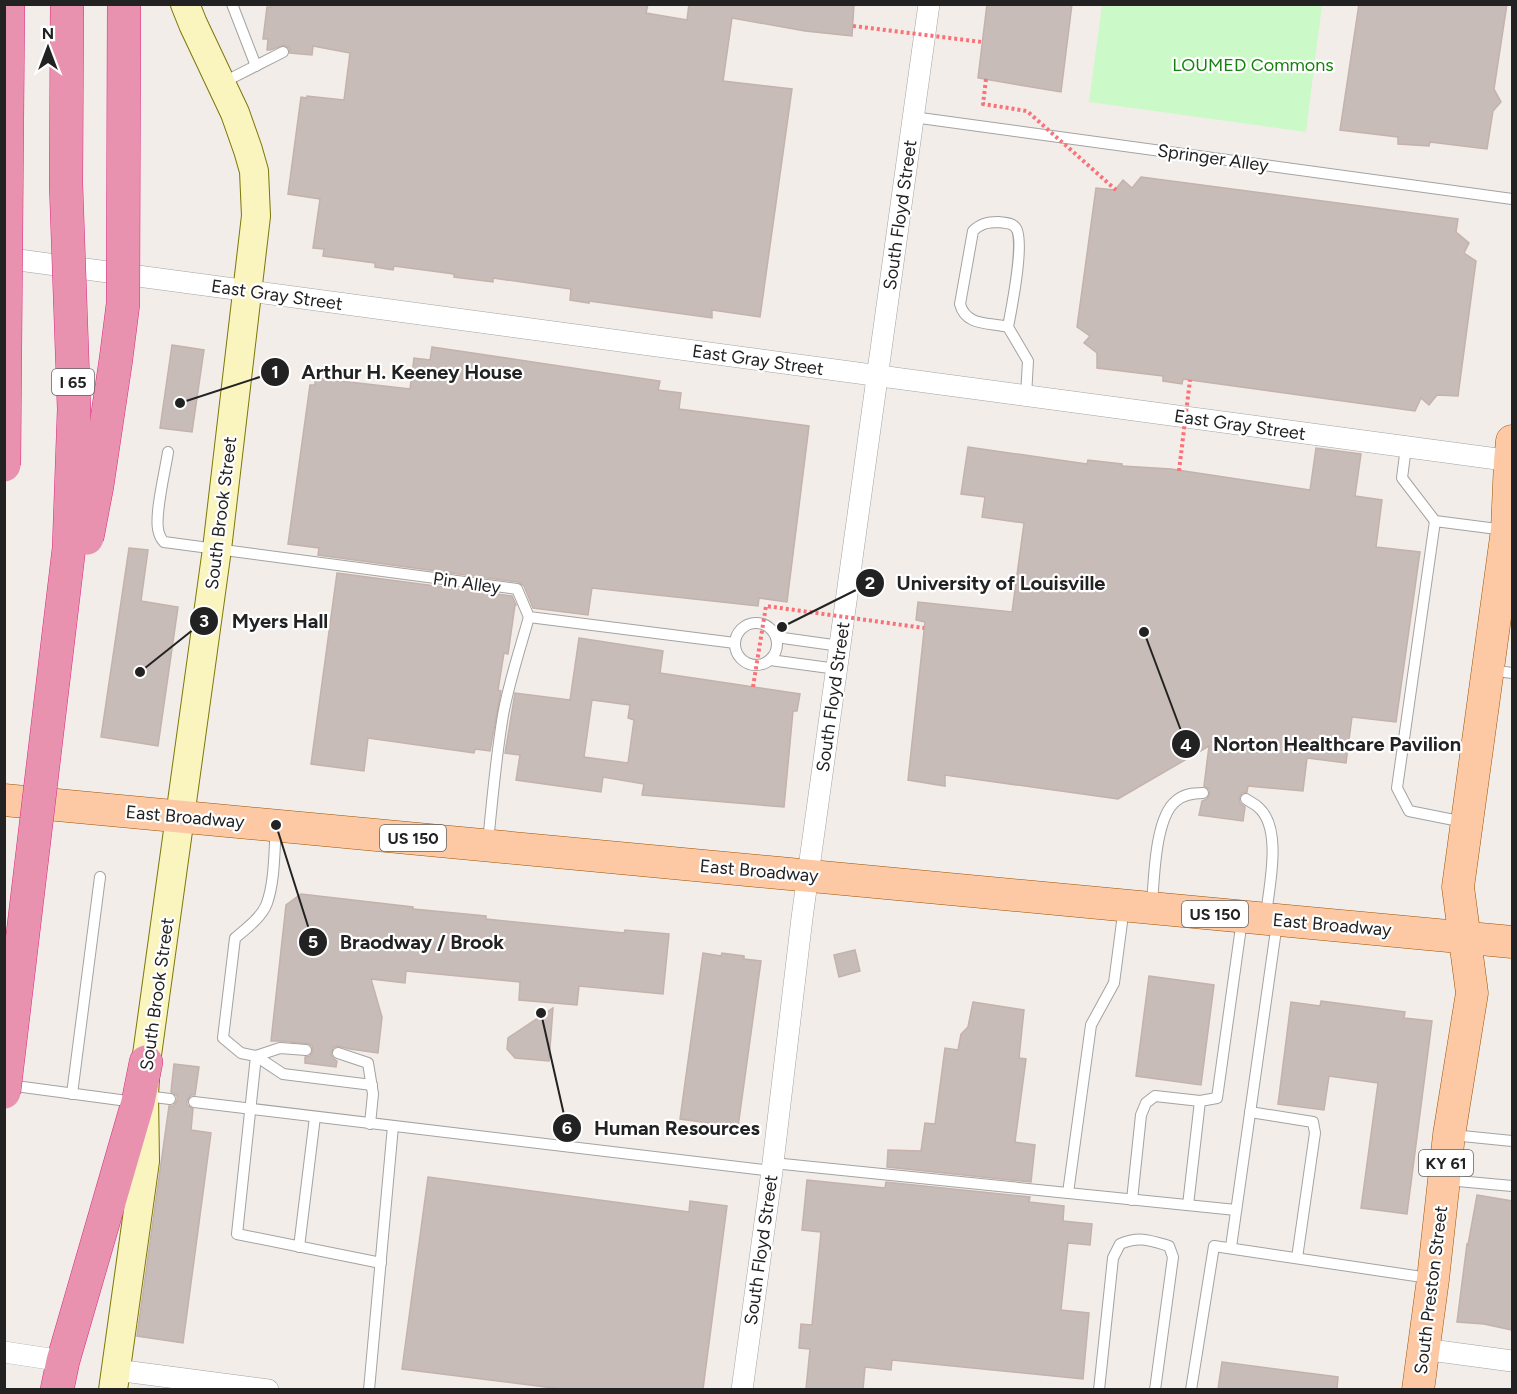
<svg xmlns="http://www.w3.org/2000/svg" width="1517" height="1394" font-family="Figtree,sans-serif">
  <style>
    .park { fill: #cbfac8 }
    .building { fill: #c7bcb8; stroke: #c4b2ab; stroke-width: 1.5; fill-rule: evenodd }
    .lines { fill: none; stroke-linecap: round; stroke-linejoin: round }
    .lane-casing { stroke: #a3a3a3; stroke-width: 12 }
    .street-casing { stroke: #a3a3a3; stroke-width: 22 }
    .secondary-casing { stroke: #7c7705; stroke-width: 30 }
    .primary-casing { stroke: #9f5301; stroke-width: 33 }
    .highway-casing { stroke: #db2a81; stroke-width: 34 }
    .lane { stroke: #fff; stroke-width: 10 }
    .street { stroke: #fff; stroke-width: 21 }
    .secondary { stroke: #faf4bf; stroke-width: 28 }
    .primary { stroke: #fcc9a4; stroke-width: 32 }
    .highway { stroke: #e892af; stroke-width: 33 }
    .highway-bridge-casing { stroke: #db2a81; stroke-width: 34; stroke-linecap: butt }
    .path-bridge { stroke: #fa7278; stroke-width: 4; stroke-dasharray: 3 3; stroke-linecap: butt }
    .highway-bridge { stroke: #e892af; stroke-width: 33 }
    .labels { text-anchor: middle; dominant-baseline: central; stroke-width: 4.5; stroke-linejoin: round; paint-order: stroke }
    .shield { fill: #fff; stroke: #646464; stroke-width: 1.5 }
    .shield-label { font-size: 16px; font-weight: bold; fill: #222 }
    .park-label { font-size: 18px; fill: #14830c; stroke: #fff }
    .street-label { font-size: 18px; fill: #222; stroke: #fff }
    .leader { fill: none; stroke: #222; stroke-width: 2 }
    .callout-dot { fill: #222; stroke: #fff; stroke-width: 2 }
    .mark-label { font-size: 18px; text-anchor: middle; font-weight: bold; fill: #fff }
    .callout-label { font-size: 20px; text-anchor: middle; font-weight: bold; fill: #222; stroke: #fff; stroke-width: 4.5; stroke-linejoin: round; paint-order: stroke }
  </style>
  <rect width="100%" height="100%" fill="#f2ede9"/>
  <polygon class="park" points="1102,5 1322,5 1306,132 1089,102"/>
  <g class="building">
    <polygon points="271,4 648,4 646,13 687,20 689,4 854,4 852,36 805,31 732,18 723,81 792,89 760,317 712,310 712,318 589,301 589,303 570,300 571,289 493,278 493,282 454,277 454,274 394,266 393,270 375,267 375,263 323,256 324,249 313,248 320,199 288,194 301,97 307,98 307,96 344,100 350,53 313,46 312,55 290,53 289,48 284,45 270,50 267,50 268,39 263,39 267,7 271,7"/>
    <polygon points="987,4 1072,4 1061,92 978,78"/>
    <polygon points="1359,4 1507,4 1494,89 1501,102 1493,111 1487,149 1430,142 1429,146 1398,144 1398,137 1340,130"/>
    <polygon points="1141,177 1458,219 1456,232 1469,243 1464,253 1476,261 1458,396 1437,395 1429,405 1421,398 1415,411 1183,379 1182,384 1163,381 1163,376 1097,368 1097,353 1084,343 1090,336 1077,327 1096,188 1115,190 1123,180 1132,188"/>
    <polygon points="172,345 204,350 192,432 160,428"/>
    <polygon points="432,347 660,381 658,390 681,393 679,409 809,426 787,602 759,598 758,606 592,588 588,615 533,608 524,586 518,582 318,555 319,548 288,544 310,385 315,385 315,378 410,389 414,358 430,360"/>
    <polygon points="968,447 1087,464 1088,460 1122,464 1122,466 1171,469 1310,490 1316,448 1361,454 1355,496 1382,500 1376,547 1420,552 1396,722 1352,717 1346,763 1307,758 1303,791 1248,786 1247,792 1242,793 1239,798 1240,803 1245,807 1243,821 1199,815 1202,801 1207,799 1210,793 1209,789 1204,786 1209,746 1118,799 945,775 945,786 908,780 925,622 916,620 918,602 1012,612 1024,523 982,517 985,497 961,494"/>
    <polygon points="129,548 148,550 141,601 178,607 158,746 101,737"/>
    <polygon points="337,573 512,596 516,605 515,605 508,654 504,653 498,690 501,691 490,751 475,749 474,753 368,738 364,771 311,764"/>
    <path d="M 579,638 L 663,651 L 660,673 L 800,694 L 797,711 L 793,711 L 784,807 L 642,795 L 644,784 L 603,777 L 601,792 L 516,780 L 520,755 L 505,753 L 515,693 L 570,700 ZM 592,700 L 630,705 L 628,718 L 634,720 L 628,763 L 584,757 Z"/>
    <polygon points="301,894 413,907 413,909 486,916 486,919 624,933 625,930 669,934 663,994 579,986 577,1005 554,1003 519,1000 520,982 406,971 405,983 371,979 382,1017 378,1053 350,1049 337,1046 333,1048 331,1054 333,1058 337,1061 336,1067 305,1063 305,1057 310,1056 313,1051 312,1046 310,1044 281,1041 271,1041 286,905"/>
    <polygon points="855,950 860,971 839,977 834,955"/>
    <polygon points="703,953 721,956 722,953 744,956 744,959 761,961 738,1127 680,1119"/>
    <polygon points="1149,976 1214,985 1201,1085 1136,1076"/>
    <polygon points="1321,1001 1405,1012 1404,1018 1432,1021 1407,1214 1361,1208 1378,1083 1329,1076 1324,1110 1278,1104 1291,1002 1320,1006"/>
    <polygon points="973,1002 1024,1010 1019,1058 1026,1059 1015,1142 1035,1145 1031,1182 887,1167 888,1150 921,1151 925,1123 935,1124 945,1048 958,1050 961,1034 968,1027"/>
    <polygon points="553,1008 549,1061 515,1058 507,1049 508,1038"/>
    <polygon points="174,1064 199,1067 195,1095 191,1095 187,1101 187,1105 193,1109 191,1130 211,1133 183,1343 137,1336 169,1106 173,1106 177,1101 177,1096 171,1092"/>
    <polygon points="428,1177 689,1212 690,1201 727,1206 703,1389 561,1389 402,1369"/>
    <polygon points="807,1180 885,1188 886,1182 1030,1197 1029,1202 1064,1206 1063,1221 1092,1224 1090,1245 1068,1243 1061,1310 1089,1313 1083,1379 892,1360 891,1370 865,1367 863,1389 806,1389 810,1349 799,1348 801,1324 812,1325 821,1232 802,1230"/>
    <polygon points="1477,1195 1512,1201 1512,1330 1484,1324 1457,1322 1467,1244 1468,1245"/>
    <polygon points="1222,1362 1338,1377 1337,1389 1218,1389"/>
  </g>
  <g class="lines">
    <defs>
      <g id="lane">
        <polyline points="232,4 256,66"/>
        <polyline points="222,83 283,52"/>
        <polyline points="913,117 1512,199"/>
        <path d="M 1008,327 C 1011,311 1026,237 1015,227 C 1011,222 1003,223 998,222 C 987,222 980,224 973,231 L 960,304 C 966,327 990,322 1008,327 L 1028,361 L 1026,396"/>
        <polyline points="1406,447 1402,478 1435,521"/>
        <path d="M 168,452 C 165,472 155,512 158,529 C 159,535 160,538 164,542 L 517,589 L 529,617 L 735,643"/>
        <circle cx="756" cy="644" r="21"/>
        <polyline points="776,637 840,646"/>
        <polyline points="770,660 837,669"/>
        <polyline points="1491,670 1512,673"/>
        <path d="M 1246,799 C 1250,802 1255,804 1258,807 C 1283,828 1269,886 1266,915"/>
        <polyline points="1464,822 1409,811 1397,788 1435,521 1505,530"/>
        <path d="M 276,827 C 274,851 275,880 267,903 C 262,917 246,929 235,938 L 223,1038 L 241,1053 L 256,1056 L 237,1234 L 381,1263"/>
        <path d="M 488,843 C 492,800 496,757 503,715 C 509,682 520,649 529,617"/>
        <path d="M 1152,905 C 1154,879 1155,817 1176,801 C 1184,794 1193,793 1203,793"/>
        <polyline points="338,1053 368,1063 373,1094 370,1124"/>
        <polyline points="256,1056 283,1074 372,1085"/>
        <polyline points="256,1056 280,1048 306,1050"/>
        <polyline points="8,1085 135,1102"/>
        <polyline points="72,1094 100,877"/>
        <polyline points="146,1096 170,1099"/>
        <polyline points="1200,1101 1217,1098 1242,920"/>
        <polyline points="194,1102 772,1171"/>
        <polyline points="1250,1112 1313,1122 1315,1133 1297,1258"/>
        <polyline points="1452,1135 1512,1141"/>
        <polyline points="773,1163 1236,1210"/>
        <polyline points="1447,1180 1512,1186"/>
        <polyline points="1068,1193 1091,1025 1114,983 1124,907"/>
        <polyline points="1132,1200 1141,1115 1146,1103 1155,1096 1200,1101 1188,1205"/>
        <polyline points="299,1247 315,1117"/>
        <polyline points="1231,1247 1277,923"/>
        <polyline points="369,1390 393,1126"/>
        <path d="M 1099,1390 L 1113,1258 L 1120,1244 C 1139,1236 1149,1240 1169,1246 L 1173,1257 L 1155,1390"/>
        <polyline points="1191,1390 1214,1246 1429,1278"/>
      </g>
      <g id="street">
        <polyline points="4,258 1512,461"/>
        <polyline points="1423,1349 1512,1361"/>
        <polyline points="4,1352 63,1361"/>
        <polyline points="116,1370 268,1390"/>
        <polyline points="742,1390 772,1171 802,918 929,4"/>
      </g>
      <polyline id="secondary" points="113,1390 145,1161 144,1095 146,1062 217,549 256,216 254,171 248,150 235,113 193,24 185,4"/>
      <g id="primary">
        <polyline points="4,800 1512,942"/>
        <polyline points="1418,1390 1433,1279 1449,1135 1472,993 1458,887 1507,530 1510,461 1512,441"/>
      </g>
      <polyline id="highway" points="57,1390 63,1361 138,1102 146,1062"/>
    </defs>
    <use href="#lane" class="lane-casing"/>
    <use href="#street" class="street-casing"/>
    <use href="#secondary" class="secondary-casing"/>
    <use href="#primary" class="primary-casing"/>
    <use href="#highway" class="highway-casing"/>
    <use href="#lane" class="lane"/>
    <use href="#street" class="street"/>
    <use href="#secondary" class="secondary"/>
    <use href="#primary" class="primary"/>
    <use href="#highway" class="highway"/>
    <defs>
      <g id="highway-bridge">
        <polyline points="4,465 8,4"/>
        <polyline points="87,538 97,486 116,359 123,304 124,4"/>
        <polyline points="4,1092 69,548 74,409 66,184 67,4"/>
      </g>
    </defs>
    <use href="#highway-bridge" class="highway-bridge-casing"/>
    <g class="path-bridge">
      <polyline points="853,26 982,42"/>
      <polyline points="986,79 983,104 1027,111 1116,190"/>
      <polyline points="1179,471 1190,380"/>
      <polyline points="753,687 766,606 924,628"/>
    </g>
    <use href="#highway-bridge" class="highway-bridge"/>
  </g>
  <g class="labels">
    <g class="shield">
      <rect x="52" y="369" width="42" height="26" rx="4.5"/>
      <rect x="380" y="825" width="66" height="26" rx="4.5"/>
      <rect x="1182" y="901" width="66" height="26" rx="4.5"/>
      <rect x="1419" y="1150" width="54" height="26" rx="4.5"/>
    </g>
    <g class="shield-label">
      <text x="73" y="382">I 65</text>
      <text x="413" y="838">US 150</text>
      <text x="1215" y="914">US 150</text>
      <text x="1446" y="1163">KY 61</text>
    </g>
    <g class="park-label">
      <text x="1253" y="65">LOUMED Commons</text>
    </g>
    <g class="street-label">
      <text transform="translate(1213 158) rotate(8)">Springer Alley</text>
      <text transform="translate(900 215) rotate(-82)">South Floyd Street</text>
      <text transform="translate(277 295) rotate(8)">East Gray Street</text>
      <text transform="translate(758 360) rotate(8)">East Gray Street</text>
      <text transform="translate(1240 425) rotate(8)">East Gray Street</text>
      <text transform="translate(221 513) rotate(-83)">South Brook Street</text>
      <text transform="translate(467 583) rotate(8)">Pin Alley</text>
      <text transform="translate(833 697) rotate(-82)">South Floyd Street</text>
      <text transform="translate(185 817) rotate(5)">East Broadway</text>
      <text transform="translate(759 871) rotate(5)">East Broadway</text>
      <text transform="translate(1332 925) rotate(5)">East Broadway</text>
      <text transform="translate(157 994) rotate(-82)">South Brook Street</text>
      <text transform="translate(761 1250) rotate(-82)">South Floyd Street</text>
      <text transform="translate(1431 1290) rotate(-83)">South Preston Street</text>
    </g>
  </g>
  <path class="leader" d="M180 403L275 372M782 627L870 583M140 672L204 621M1144 632L1186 744M276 825L313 942M541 1013L567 1128"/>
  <g class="callout-dot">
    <circle cx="180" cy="403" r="6"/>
    <circle cx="782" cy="627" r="6"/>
    <circle cx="140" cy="672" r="6"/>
    <circle cx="1144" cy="632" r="6"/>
    <circle cx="276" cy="825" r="6"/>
    <circle cx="541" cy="1013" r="6"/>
    <circle cx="275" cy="372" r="15"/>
    <circle cx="870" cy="583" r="15"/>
    <circle cx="204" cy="621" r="15"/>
    <circle cx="1186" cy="744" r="15"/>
    <circle cx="313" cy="942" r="15"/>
    <circle cx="567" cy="1128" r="15"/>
  </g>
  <g class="mark-label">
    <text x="275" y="378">1</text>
    <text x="870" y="589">2</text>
    <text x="204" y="627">3</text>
    <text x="1186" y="751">4</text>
    <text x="313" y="948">5</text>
    <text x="567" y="1134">6</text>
  </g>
  <g class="callout-label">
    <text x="412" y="379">Arthur H. Keeney House</text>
    <text x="1001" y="590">University of Louisville</text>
    <text x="280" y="628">Myers Hall</text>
    <text x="1337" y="751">Norton Healthcare Pavilion</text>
    <text x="422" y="949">Braodway / Brook</text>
    <text x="677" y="1135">Human Resources</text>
  </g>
  <rect width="1517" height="1394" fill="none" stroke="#222222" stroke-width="12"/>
  <g transform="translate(48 48)" stroke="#ffffff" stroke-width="4.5" paint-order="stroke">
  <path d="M0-4.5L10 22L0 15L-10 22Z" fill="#222222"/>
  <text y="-9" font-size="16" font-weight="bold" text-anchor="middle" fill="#222222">N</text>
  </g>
</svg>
